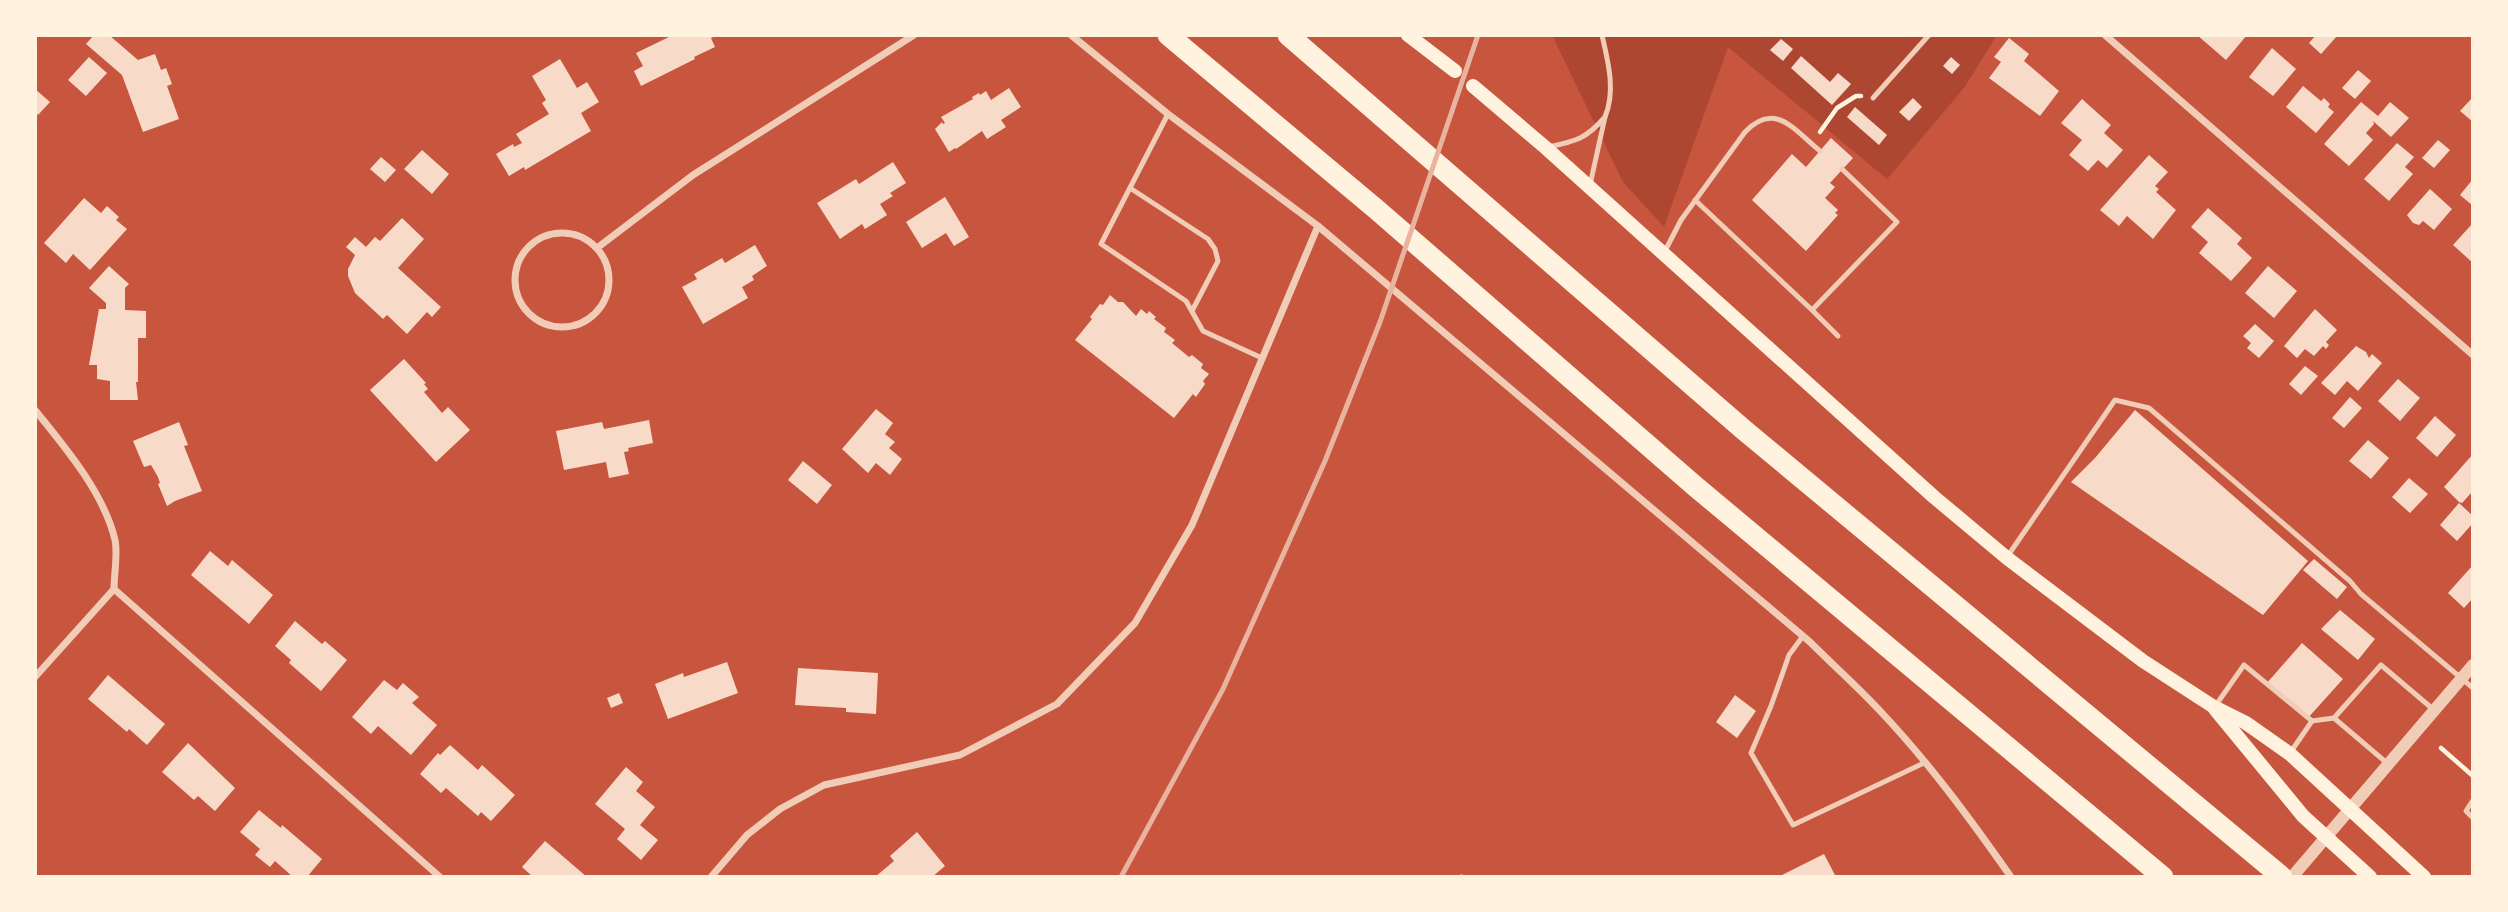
<svg xmlns="http://www.w3.org/2000/svg" width="2508" height="912" font-family="Karla,sans-serif">
  <style>
    .green { fill: #ae4732 }
    .building { fill: #f7dbc8 }
    .lines { fill: none; stroke-linecap: round; stroke-linejoin: round }
    .path { stroke: #fff3e0; stroke-width: 4.5 }
    .service { stroke: #f1ccb7; stroke-width: 5 }
    .minor { stroke: #f1ccb7; stroke-width: 7 }
    .tertiary { stroke: #f1ccb7; stroke-width: 12 }
    .secondary { stroke: #fff3e0; stroke-width: 14 }
    .motorway { stroke: #fff3e0; stroke-width: 21 }
    .rail { stroke: #e9b49f; stroke-width: 5 }
  </style>
  <rect width="100%" height="100%" fill="#c8553d"/>
  <polygon class="green" points="1552,35 1997,35 1964,88 1887,179 1728,47 1664,227 1623,182"/>
  <g class="building">
    <polygon points="94,35 109,35 138,60 155,54 161,70 166,68 172,84 167,86 179,119 143,132 122,75 86,44"/>
    <polygon points="673,35 718,35 711,38 715,47 694,57 695,59 641,86 634,71 643,66 636,53"/>
    <polygon points="2197,35 2247,35 2226,60"/>
    <polygon points="2316,35 2338,35 2321,54 2309,43"/>
    <polygon points="2009,38 2029,54 2024,61 2059,91 2040,116 1989,78 2001,62 1994,57"/>
    <polygon points="1781,39 1793,49 1783,61 1770,50"/>
    <polygon points="2272,48 2296,69 2273,96 2249,77"/>
    <polygon points="1801,56 1830,82 1838,73 1851,84 1832,105 1791,68"/>
    <polygon points="89,57 107,73 86,96 68,80"/>
    <polygon points="1951,57 1960,65 1952,74 1943,66"/>
    <polygon points="560,59 577,88 587,82 599,102 581,113 591,131 525,170 524,167 509,176 496,154 513,144 514,147 522,143 516,134 549,114 542,103 546,100 532,76"/>
    <polygon points="2358,70 2371,81 2355,99 2342,88"/>
    <polygon points="2303,86 2321,101 2324,98 2330,104 2328,107 2334,112 2316,133 2286,107"/>
    <polygon points="1009,88 1021,107 1001,120 1006,127 987,139 982,131 956,149 955,148 949,152 935,129 942,122 943,124 945,123 941,117 973,99 972,97 979,93 980,95 986,91 991,100"/>
    <polygon points="35,89 50,102 38,115 35,112"/>
    <polygon points="2473,97 2473,122 2460,111"/>
    <polygon points="1913,98 1922,107 1909,121 1899,112"/>
    <polygon points="2082,99 2111,125 2104,133 2123,150 2107,168 2098,160 2088,171 2069,155 2082,140 2061,123"/>
    <polygon points="2361,102 2378,116 2390,102 2409,118 2391,137 2373,121 2374,124 2366,133 2373,140 2349,166 2324,144"/>
    <polygon points="1855,107 1887,135 1879,145 1847,117"/>
    <polygon points="1831,138 1853,158 1830,183 1835,187 1825,198 1838,210 1835,213 1838,215 1806,251 1752,200 1792,154 1806,167"/>
    <polygon points="2438,140 2450,150 2434,168 2422,158"/>
    <polygon points="2397,143 2414,157 2405,167 2413,174 2389,201 2364,179"/>
    <polygon points="422,150 449,174 432,194 404,169"/>
    <polygon points="2149,155 2168,172 2155,186 2159,189 2156,192 2176,210 2153,239 2127,216 2119,226 2100,210"/>
    <polygon points="381,157 396,170 385,182 370,169"/>
    <polygon points="893,162 906,183 890,193 893,196 880,204 887,215 865,229 862,224 840,239 817,203 856,179 859,184"/>
    <polygon points="2473,179 2473,204 2472,205 2460,195"/>
    <polygon points="2430,189 2452,209 2434,230 2423,221 2419,225 2413,223 2407,215"/>
    <polygon points="945,197 969,237 954,246 946,233 922,248 906,222"/>
    <polygon points="84,198 101,213 107,206 119,217 116,220 127,229 90,270 73,254 66,263 44,243"/>
    <polygon points="2208,208 2242,238 2237,244 2252,258 2231,281 2199,253 2208,242 2191,227"/>
    <polygon points="402,218 424,239 398,268 441,307 432,317 427,312 407,334 387,315 383,319 355,293 348,276 348,269 355,255 346,247 355,237 366,247 375,237 380,241"/>
    <polygon points="2472,224 2473,225 2473,263 2453,245"/>
    <polygon points="755,245 767,266 752,276 754,280 742,287 748,298 703,324 682,287 697,279 694,274 722,258 725,263"/>
    <polygon points="109,266 129,284 125,288 125,310 146,311 146,338 138,338 138,382 136,382 138,400 110,400 110,381 97,379 97,365 89,365 99,309 106,309 106,303 89,288"/>
    <polygon points="2268,266 2297,291 2274,318 2245,293"/>
    <polygon points="1110,295 1118,302 1123,302 1136,316 1141,309 1147,314 1149,311 1156,317 1154,319 1166,328 1164,332 1175,340 1172,343 1189,357 1192,355 1203,364 1201,368 1209,374 1203,381 1205,384 1196,397 1193,394 1174,418 1075,340 1092,319 1090,317 1100,304 1103,305"/>
    <polygon points="2315,309 2337,330 2326,342 2329,345 2326,349 2323,346 2314,356 2305,349 2297,358 2284,346"/>
    <polygon points="2255,324 2274,341 2259,358 2247,348 2251,343 2243,336"/>
    <polygon points="2356,346 2366,352 2369,358 2372,354 2382,363 2358,391 2347,381 2335,395 2321,383"/>
    <polygon points="404,359 426,383 424,384 428,389 424,392 442,413 448,407 470,430 436,462 370,390"/>
    <polygon points="2305,366 2318,376 2301,395 2289,384"/>
    <polygon points="2398,379 2420,398 2400,421 2378,401"/>
    <polygon points="2350,397 2362,408 2344,428 2332,418"/>
    <polygon points="876,409 893,423 885,434 895,442 889,448 902,459 890,475 876,463 868,473 842,449"/>
    <polygon points="2135,410 2308,561 2263,615 2071,482 2095,458"/>
    <polygon points="2435,416 2456,435 2437,457 2416,438"/>
    <polygon points="649,420 653,443 628,448 629,451 624,452 629,474 609,478 606,462 564,470 556,431 602,422 604,429"/>
    <polygon points="179,422 188,445 184,446 202,491 175,501 167,506 158,484 160,483 158,477 151,465 144,467 133,441"/>
    <polygon points="2368,440 2389,458 2371,479 2349,461"/>
    <polygon points="2473,454 2473,491 2462,503 2459,502 2444,487"/>
    <polygon points="803,461 832,485 817,504 788,480"/>
    <polygon points="2409,478 2428,494 2410,513 2392,497"/>
    <polygon points="2459,503 2473,516 2473,523 2457,541 2440,525"/>
    <polygon points="210,551 228,566 232,560 273,595 249,624 191,575"/>
    <polygon points="2314,559 2347,587 2337,599 2303,570"/>
    <polygon points="2473,565 2473,598 2464,608 2448,593"/>
    <polygon points="2340,610 2375,639 2358,660 2321,629"/>
    <polygon points="295,621 322,644 325,641 347,660 321,691 289,663 291,660 275,646"/>
    <polygon points="2302,643 2343,679 2307,719 2266,684"/>
    <polygon points="727,662 738,693 668,719 655,684 683,673 684,677"/>
    <polygon points="798,668 878,673 876,714 846,712 846,708 795,705"/>
    <polygon points="108,675 165,724 147,745 129,729 127,732 88,699"/>
    <polygon points="384,680 397,690 403,683 419,697 412,703 437,725 411,755 378,726 371,734 352,717"/>
    <polygon points="619,693 623,703 611,708 607,698"/>
    <polygon points="1735,695 1756,711 1737,738 1716,722"/>
    <polygon points="188,743 235,788 215,811 198,796 194,800 162,772"/>
    <polygon points="450,745 478,770 482,765 515,795 491,821 481,812 478,816 446,788 441,793 420,774 438,753 440,755"/>
    <polygon points="626,767 643,782 636,791 655,807 640,825 658,840 641,860 617,839 625,829 595,804"/>
    <polygon points="259,810 281,828 282,825 322,859 307,877 293,877 275,861 270,867 255,855 260,849 240,832"/>
    <polygon points="917,832 945,866 932,877 875,877 894,861 890,856"/>
    <polygon points="545,841 587,877 533,877 522,867"/>
    <polygon points="1824,854 1836,877 1778,877"/>
  </g>
  <g class="lines">
    <g class="path">
      <polyline points="1820,132 1837,108 1856,96 1861,96"/>
      <polyline points="2441,748 2473,776"/>
    </g>
    <g class="service">
      <path d="M 1602,35 C 1608,62 1616,90 1605,117"/>
      <polyline points="1873,98 1929,35"/>
      <polyline points="1168,114 1101,244 1186,301 1203,331 1262,358"/>
      <path d="M 1548,147 C 1576,141 1586,139 1605,117 L 1590,185"/>
      <polyline points="1130,188 1208,239 1215,249 1218,261 1192,311"/>
      <polyline points="1695,200 1812,310 1897,222 1842,169"/>
      <path d="M 1665,251 L 1681,220 L 1745,132 C 1775,101 1793,129 1820,151"/>
      <polyline points="1812,310 1838,336"/>
      <polyline points="2007,557 2115,400 2149,408 2350,581 2361,594 2473,688"/>
      <polyline points="1803,636 1789,655 1771,706 1751,753 1793,825 1926,762"/>
      <polyline points="2216,705 2244,665 2312,721 2334,718 2381,665 2434,710"/>
      <polyline points="2334,718 2388,764"/>
      <polyline points="2290,753 2312,721"/>
      <polyline points="2473,800 2466,811 2473,818"/>
      <polyline points="1461,877 1462,877"/>
    </g>
    <g class="minor">
      <path d="M 1071,35 L 1168,114 L 1318,226 L 1810,642 C 1834,666 1859,688 1882,713 C 1930,764 1971,820 2011,877"/>
      <polyline points="2105,35 2473,355"/>
      <circle cx="562" cy="280" r="47"/>
      <polyline points="597,248 693,175 914,35"/>
      <path d="M 35,410 C 65,447 104,493 115,540 C 118,554 114,574 114,589 L 440,877"/>
      <polyline points="35,677 114,589"/>
      <polyline points="711,877 747,835 780,809 824,785 960,755 1057,704 1135,623 1192,525 1318,226"/>
    </g>
    <polyline class="tertiary" points="2292,877 2473,665"/>
    <g class="secondary">
      <polyline points="1408,35 1455,71"/>
      <polyline points="1473,86 1546,148 1934,497 2007,558 2143,661 2214,707 2246,723 2290,754 2424,877"/>
      <polyline points="2215,709 2303,816 2370,877"/>
    </g>
    <g class="motorway">
      <polyline points="1168,35 1376,209 1696,487 2163,877"/>
      <polyline points="1288,35 1744,430 2282,877"/>
    </g>
    <polyline class="rail" points="1121,877 1223,689 1325,461 1380,322 1478,35"/>
  </g>
  <rect width="2508" height="912" fill="none" stroke="#fff3e0" stroke-width="74"/>
</svg>
